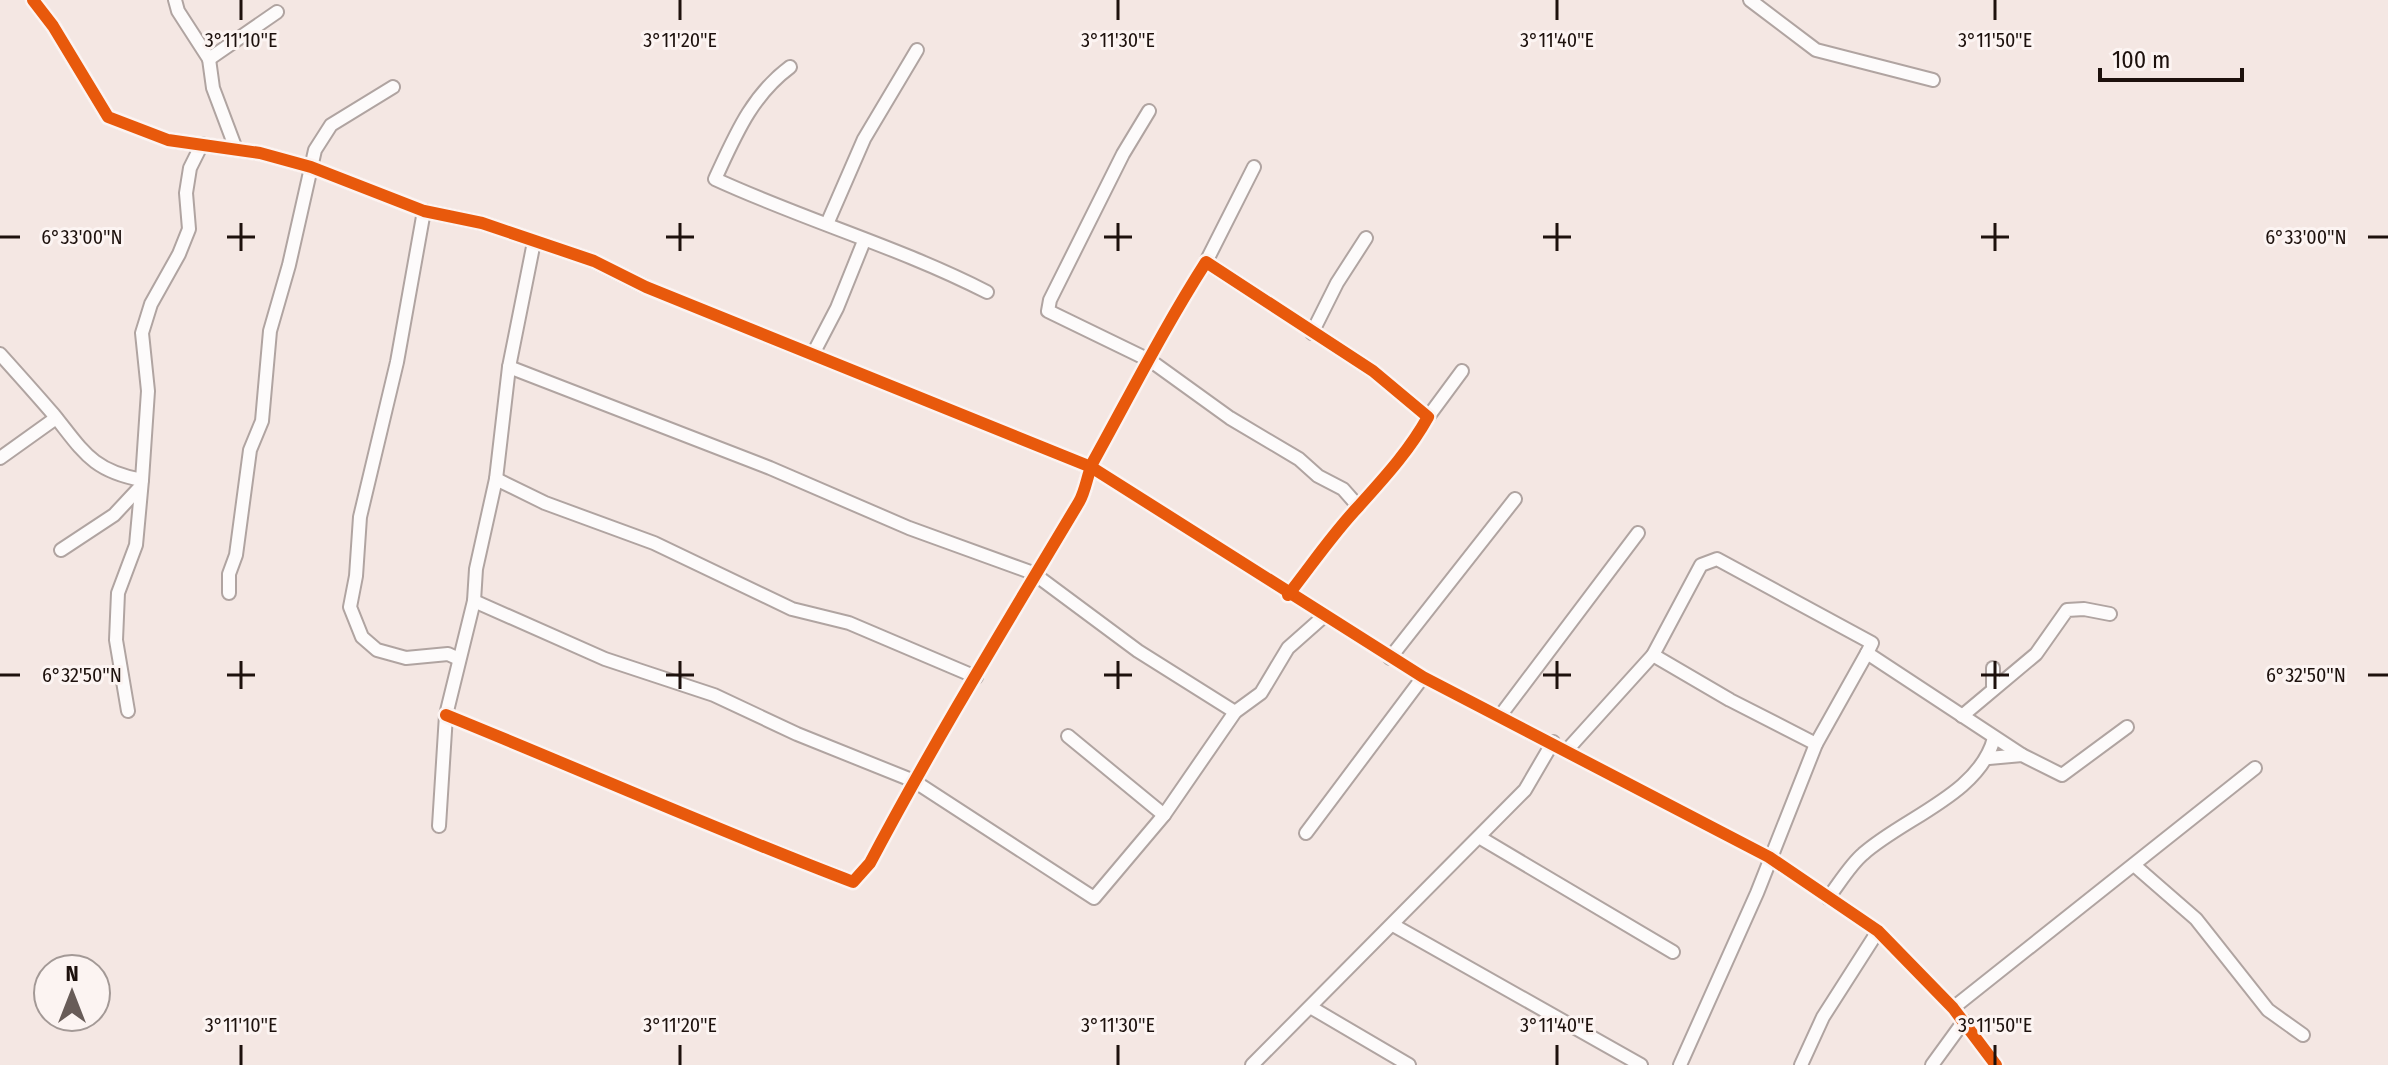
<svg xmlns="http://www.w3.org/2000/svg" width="2388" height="1065" font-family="'Fira Sans Condensed',sans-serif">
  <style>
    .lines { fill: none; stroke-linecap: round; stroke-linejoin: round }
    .minor-casing { stroke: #b0a4a1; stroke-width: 16 }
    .minor { stroke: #fdfbfb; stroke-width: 12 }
    .cycleway-casing { stroke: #fcf4f2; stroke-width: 17 }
    .cycleway { stroke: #e8590c; stroke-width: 12 }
    .ticks { fill: none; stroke: #1d110d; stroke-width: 3 }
    .ticks-label { font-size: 20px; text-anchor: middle; fill: #1d110d; stroke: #fcf4f2; stroke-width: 6; stroke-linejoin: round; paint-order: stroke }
  </style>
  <rect width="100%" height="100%" fill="#f4e7e3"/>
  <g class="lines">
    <defs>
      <g id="minor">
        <polyline points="33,0 53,26 108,117 168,140 260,153 311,167 424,211 482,223 594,261 646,287 1091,467 1423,677 1769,857 1878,931 1953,1008 1996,1065"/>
        <polyline points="175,0 178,11 209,59 277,12"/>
        <polyline points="1750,0 1816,50 1933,80"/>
        <polyline points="209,59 213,88 236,149"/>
        <path d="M 790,67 C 751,96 735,136 715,179 C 804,220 899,247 987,292"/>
        <polyline points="1149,111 1123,154 1050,300 1048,311 1151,361 1230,418 1299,459 1318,476 1343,489 1358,506"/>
        <polyline points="424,211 397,362 360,517 356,576 350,607 362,637 377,650 406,658 448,654 459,659"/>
        <polyline points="827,224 864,139 917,50"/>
        <polyline points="1206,262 1254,167"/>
        <polyline points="1312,333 1337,283 1366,238"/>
        <path d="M 0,354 C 18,374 36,394 54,415 C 83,451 92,471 142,480"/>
        <polyline points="813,354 837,308 864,241"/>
        <polyline points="509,367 770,468 909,528 1033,573 1138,651 1235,712"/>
        <polyline points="1428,417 1462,371"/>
        <polyline points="0,458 56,418"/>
        <polyline points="496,479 545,503 654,543 792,609 849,623 976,677"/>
        <polyline points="61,550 114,515 141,486"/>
        <polyline points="229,593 229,574 236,555 250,450 262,421 270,331 289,265 315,150 331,125 393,87"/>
        <polyline points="474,601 605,659 714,695 797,734 914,781 1094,898 1164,815 1235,712 1261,693 1288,648 1323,617"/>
        <polyline points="1653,655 1730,700 1816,744"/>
        <polyline points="1390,658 1515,499"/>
        <polyline points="1993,668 1993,686"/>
        <polyline points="128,711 116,640 118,593 136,545 142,480 148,391 142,333 151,304 179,254 189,229 186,193 190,168 202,144"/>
        <path d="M 446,715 C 582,770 716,830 853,882 L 870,863 C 935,740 1008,621 1079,502 C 1086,490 1087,475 1093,462 C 1130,395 1165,326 1206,262 L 1373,371 L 1428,417 C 1409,451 1385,477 1359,506 C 1333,533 1311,566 1288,595"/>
        <polyline points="1500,716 1638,533"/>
        <polyline points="1962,716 2036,654 2067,610 2084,609 2110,614"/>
        <polyline points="1068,736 1164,815"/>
        <polyline points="1567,750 1653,655 1701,565 1717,559 1872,643 1867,653 2022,755"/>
        <polyline points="1989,758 2022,755 2062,775 2127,727"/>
        <polyline points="439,826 446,715 474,601 476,569 496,479 509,367 534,242"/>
        <polyline points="1306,833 1423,677"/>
        <polyline points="1479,837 1673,952"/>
        <polyline points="2134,865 2196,919 2268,1010 2303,1035"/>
        <path d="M 1828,898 C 1839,884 1850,865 1863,854 C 1903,818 1980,794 1994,738"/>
        <polyline points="1393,925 1641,1065"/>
        <polyline points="1312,1008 1409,1065"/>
        <polyline points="1953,1008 2255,768"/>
        <polyline points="1252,1065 1525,790 1553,742"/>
        <polyline points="1680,1065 1757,893 1816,744 1867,653"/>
        <polyline points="1801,1065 1823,1017 1878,931"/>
        <polyline points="1932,1065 1964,1021"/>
      </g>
    </defs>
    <use href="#minor" class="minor-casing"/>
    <use href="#minor" class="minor"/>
    <defs>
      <g id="cycleway">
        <polyline points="33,0 53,26 108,117 168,140 260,153 311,167 424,211 482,223 594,261 646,287 1091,467 1423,677 1769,857 1878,931 1953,1008 1996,1065"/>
        <path d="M 446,715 C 582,770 716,830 853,882 L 870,863 C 935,740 1008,621 1079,502 C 1086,490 1087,475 1093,462 C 1130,395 1165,326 1206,262 L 1373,371 L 1428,417 C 1409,451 1385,477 1359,506 C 1333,533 1311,566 1288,595"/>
      </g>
    </defs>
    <use href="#cycleway" class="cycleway-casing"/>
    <use href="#cycleway" class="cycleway"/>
  </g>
  <path class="ticks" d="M 241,0 L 241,20M 680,0 L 680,20M 1118,0 L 1118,20M 1557,0 L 1557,20M 1995,0 L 1995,20M 241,223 L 241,251M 680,223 L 680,251M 1118,223 L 1118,251M 1557,223 L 1557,251M 1995,223 L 1995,251M 0,237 L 20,237M 227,237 L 255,237M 666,237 L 694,237M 1104,237 L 1132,237M 1543,237 L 1571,237M 1981,237 L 2009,237M 2368,237 L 2388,237M 241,661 L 241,689M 680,661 L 680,689M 1118,661 L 1118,689M 1557,661 L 1557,689M 1995,661 L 1995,689M 0,675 L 20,675M 227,675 L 255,675M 666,675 L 694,675M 1104,675 L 1132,675M 1543,675 L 1571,675M 1981,675 L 2009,675M 2368,675 L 2388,675M 241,1045 L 241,1065M 680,1045 L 680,1065M 1118,1045 L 1118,1065M 1557,1045 L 1557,1065M 1995,1045 L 1995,1065"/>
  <g class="ticks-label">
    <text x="241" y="47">3°11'10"E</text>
    <text x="680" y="47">3°11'20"E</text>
    <text x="1118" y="47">3°11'30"E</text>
    <text x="1557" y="47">3°11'40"E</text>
    <text x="1995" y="47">3°11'50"E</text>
    <text x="82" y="244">6°33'00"N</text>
    <text x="2306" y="244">6°33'00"N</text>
    <text x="82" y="682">6°32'50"N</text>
    <text x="2306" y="682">6°32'50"N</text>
    <text x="241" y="1032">3°11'10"E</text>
    <text x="680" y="1032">3°11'20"E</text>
    <text x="1118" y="1032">3°11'30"E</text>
    <text x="1557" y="1032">3°11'40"E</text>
    <text x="1995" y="1032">3°11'50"E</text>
  </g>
  <g transform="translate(72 993)"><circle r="38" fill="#fcf4f2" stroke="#a39996" stroke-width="2"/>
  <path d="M0-6L14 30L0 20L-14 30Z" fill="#685c58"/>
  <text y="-12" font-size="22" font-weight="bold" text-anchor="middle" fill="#1d110d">N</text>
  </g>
  <path d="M2100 68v12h142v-12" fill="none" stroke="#1d110d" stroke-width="4"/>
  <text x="2112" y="68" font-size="24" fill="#1d110d" stroke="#fcf4f2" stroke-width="6" paint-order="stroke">100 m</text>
</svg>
